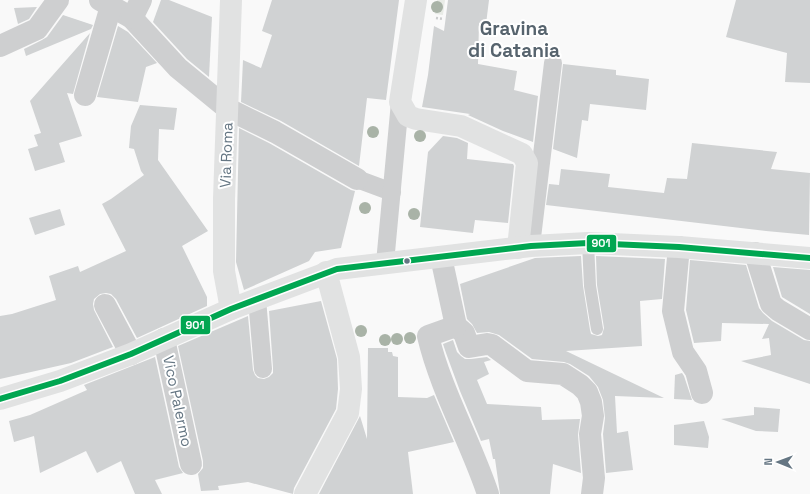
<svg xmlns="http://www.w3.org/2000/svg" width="810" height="494" font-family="'Space Grotesk',sans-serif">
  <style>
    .green { fill: #e8ebe6 }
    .building { fill: #d0d2d3 }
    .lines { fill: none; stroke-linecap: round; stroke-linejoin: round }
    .path { stroke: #cbcccd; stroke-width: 2.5; stroke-dasharray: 2 2; stroke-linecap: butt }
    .service { stroke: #cecfd0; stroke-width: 12 }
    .pedestrian { stroke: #cecfd0; stroke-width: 18 }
    .minor { stroke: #cecfd0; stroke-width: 22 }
    .secondary { stroke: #e1e2e2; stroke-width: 22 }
    .bus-1-casing { stroke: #fff; stroke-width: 9 }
    .bus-1 { stroke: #00a651; stroke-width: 6 }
    .tree { fill: #a9b3a7 }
    .bus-dot { fill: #657683; stroke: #fff; stroke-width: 1.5 }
    .labels { text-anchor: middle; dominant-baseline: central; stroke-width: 4; stroke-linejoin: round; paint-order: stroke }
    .street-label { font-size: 15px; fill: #657683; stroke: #fff }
    .district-label { font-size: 19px; font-weight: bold; fill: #57646e; stroke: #fff }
    .line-badge { stroke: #fff; stroke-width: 1.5 }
    .badge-label { font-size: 11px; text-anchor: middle; font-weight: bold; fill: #fff }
  </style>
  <rect width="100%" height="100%" fill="#f9f9f9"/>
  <polygon class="green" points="437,0 445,0 443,15 435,14"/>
  <g class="building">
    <polygon points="161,0 169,0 212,17 209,77 187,59 153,22"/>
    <polygon points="272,0 399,0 386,100 367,98 359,166 281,121 241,102 243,60 261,68 272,35 262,31"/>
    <polygon points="448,0 489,0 486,24 479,23 478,64 517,71 514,90 538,96 533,142 503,131 468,115 470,114 422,107 428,75 434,26 444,31"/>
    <polygon points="736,0 810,0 810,83 785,82 787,53 726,37"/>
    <polygon points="37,7 29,19 18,24 14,8"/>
    <polygon points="63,15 93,25 91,29 26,56 24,49 42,40 47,37"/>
    <polygon points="118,26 128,32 157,63 146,67 138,102 97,97"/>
    <polygon points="90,33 73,94 67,93 82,136 59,143 65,162 35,171 28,149 38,146 34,135 41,133 30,101"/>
    <polygon points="563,64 616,70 616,75 649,79 646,110 590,104 588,121 582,120 577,158 553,149"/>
    <polygon points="140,105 177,108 174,130 159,129 158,160 208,231 182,246 207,297 207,306 137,338 116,299 111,294 106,293 100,294 94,299 93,304 94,310 113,347 71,363 0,379 0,316 12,314 56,300 49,276 78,266 80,272 126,251 102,204 111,199 144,175 141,171 134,149 129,148 131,126"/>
    <polygon points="239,128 269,143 351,190 355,191 341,248 315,252 309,261 244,290 236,262"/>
    <polygon points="443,136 457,138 468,143 467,159 513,164 514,166 508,223 475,220 473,233 420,227 428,152"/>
    <polygon points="692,143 777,152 771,169 810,173 809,235 766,231 546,205 549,184 559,185 561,169 610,174 608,187 664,193 667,178 687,179"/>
    <polygon points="60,209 65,225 35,235 29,218"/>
    <polygon points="581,256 583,286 590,330 591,334 598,336 602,335 604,328 597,285 596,256 665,259 662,299 640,301 642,346 566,351 664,398 615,396 617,433 628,431 633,470 606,473 603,434 605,418 603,400 598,387 589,376 570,364 564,362 532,359 499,335 489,332 477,333 472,324 467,319 460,284 535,258"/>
    <polygon points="690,260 746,265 759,308 763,313 772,321 804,340 810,341 810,384 741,361 771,355 769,338 762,339 769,324 722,323 721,341 694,343 686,310"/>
    <polygon points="773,267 810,270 810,314 782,297"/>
    <polygon points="321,301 337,359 338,389 336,409 294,488 293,494 248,482 218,486 219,490 201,491 198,474 203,468 203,461 178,346 248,316 253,370 255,375 258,378 264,379 269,377 273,373 273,368 269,311"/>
    <polygon points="453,340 457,352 461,356 465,359 471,359 487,357 491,360 484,362 489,374 477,380 487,404 541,407 542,420 580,419 578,435 581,473 553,464 550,494 500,494 495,459 493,459 489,439 481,441 460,391 446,353 443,344"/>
    <polygon points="368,348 388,348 388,352 392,352 393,356 398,357 398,397 427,398 434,395 454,442 408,452 413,494 319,494 360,416 367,439"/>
    <polygon points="155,357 179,467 183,473 155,480 162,494 135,494 121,461 97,473 86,451 40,473 34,436 14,442 9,421 30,415 87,390 84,385"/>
    <polygon points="682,373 684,376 692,400 674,399 675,375"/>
    <polygon points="754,407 780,409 778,432 756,431 721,419 754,415"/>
    <polygon points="704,421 709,437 708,448 674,445 674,425"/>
  </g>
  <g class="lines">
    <polyline class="path" points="436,18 443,19"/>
    <polyline class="service" points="588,243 590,286 597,329"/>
    <g class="pedestrian">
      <polyline points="357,179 392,192"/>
      <polyline points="531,246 553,63"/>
      <polyline points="385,263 400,102"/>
      <polyline points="257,299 263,369"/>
    </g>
    <g class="minor">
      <polyline points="100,0 132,18 178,68 228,109 275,132 357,179"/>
      <polyline points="132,18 141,0"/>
      <polyline points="0,46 37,29 58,0"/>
      <polyline points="85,95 111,6"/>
      <polyline points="679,247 673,311 683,352 696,371 702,393"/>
      <polyline points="755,253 771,304 778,310 810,329"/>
      <polyline points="441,257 456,326 464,333 469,347 487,344 492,345 527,371 563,374 580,385 587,392 591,402 593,416 590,434 594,478 592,494"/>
      <polyline points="105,305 131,354"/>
      <path d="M 456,326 L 428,336 C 441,391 470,440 488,494"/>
      <polyline points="164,339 191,464"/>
    </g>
    <g class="secondary">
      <polyline points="416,0 400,102 408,116 416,119 461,126 522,154 527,163 518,248"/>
      <polyline points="231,309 224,271 224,199 231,0"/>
      <polyline points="0,399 60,381 131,354 231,309 337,269 531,246 588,243 679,247 810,258"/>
      <polyline points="305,494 348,413 351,389 349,357 326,272"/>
    </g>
    <defs>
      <polyline id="bus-1" points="0,399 60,381 131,354 231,309 337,269 531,246 588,243 679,247 810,258"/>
    </defs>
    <use href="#bus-1" class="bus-1-casing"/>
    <use href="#bus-1" class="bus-1"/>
  </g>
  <g class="tree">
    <circle cx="437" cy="7" r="6"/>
    <circle cx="373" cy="132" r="6"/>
    <circle cx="420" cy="136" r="6"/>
    <circle cx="365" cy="208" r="6"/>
    <circle cx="414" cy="214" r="6"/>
    <circle cx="361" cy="331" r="6"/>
    <circle cx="410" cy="338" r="6"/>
    <circle cx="397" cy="339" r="6"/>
    <circle cx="385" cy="340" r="6"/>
  </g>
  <circle class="bus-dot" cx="407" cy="261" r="3.5"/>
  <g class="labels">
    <g class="street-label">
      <text transform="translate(226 155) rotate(-88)">Via Roma</text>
      <text transform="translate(178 401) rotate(78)">Vico Palermo</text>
    </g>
    <g class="district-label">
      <text x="514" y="28">Gravina<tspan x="514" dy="22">di Catania</tspan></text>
    </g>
  </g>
  <g class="line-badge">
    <rect x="586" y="234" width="31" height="19" rx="4" fill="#00a651"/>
    <rect x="180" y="315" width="31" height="20" rx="4" fill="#00a651"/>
  </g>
  <g class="badge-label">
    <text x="601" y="247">901</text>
    <text x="195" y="329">901</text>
  </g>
  <g transform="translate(778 462) rotate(271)" stroke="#ffffff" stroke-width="3" paint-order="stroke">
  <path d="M0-3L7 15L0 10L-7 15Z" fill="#657683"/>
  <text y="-6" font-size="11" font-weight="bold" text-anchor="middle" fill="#657683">N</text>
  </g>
</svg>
